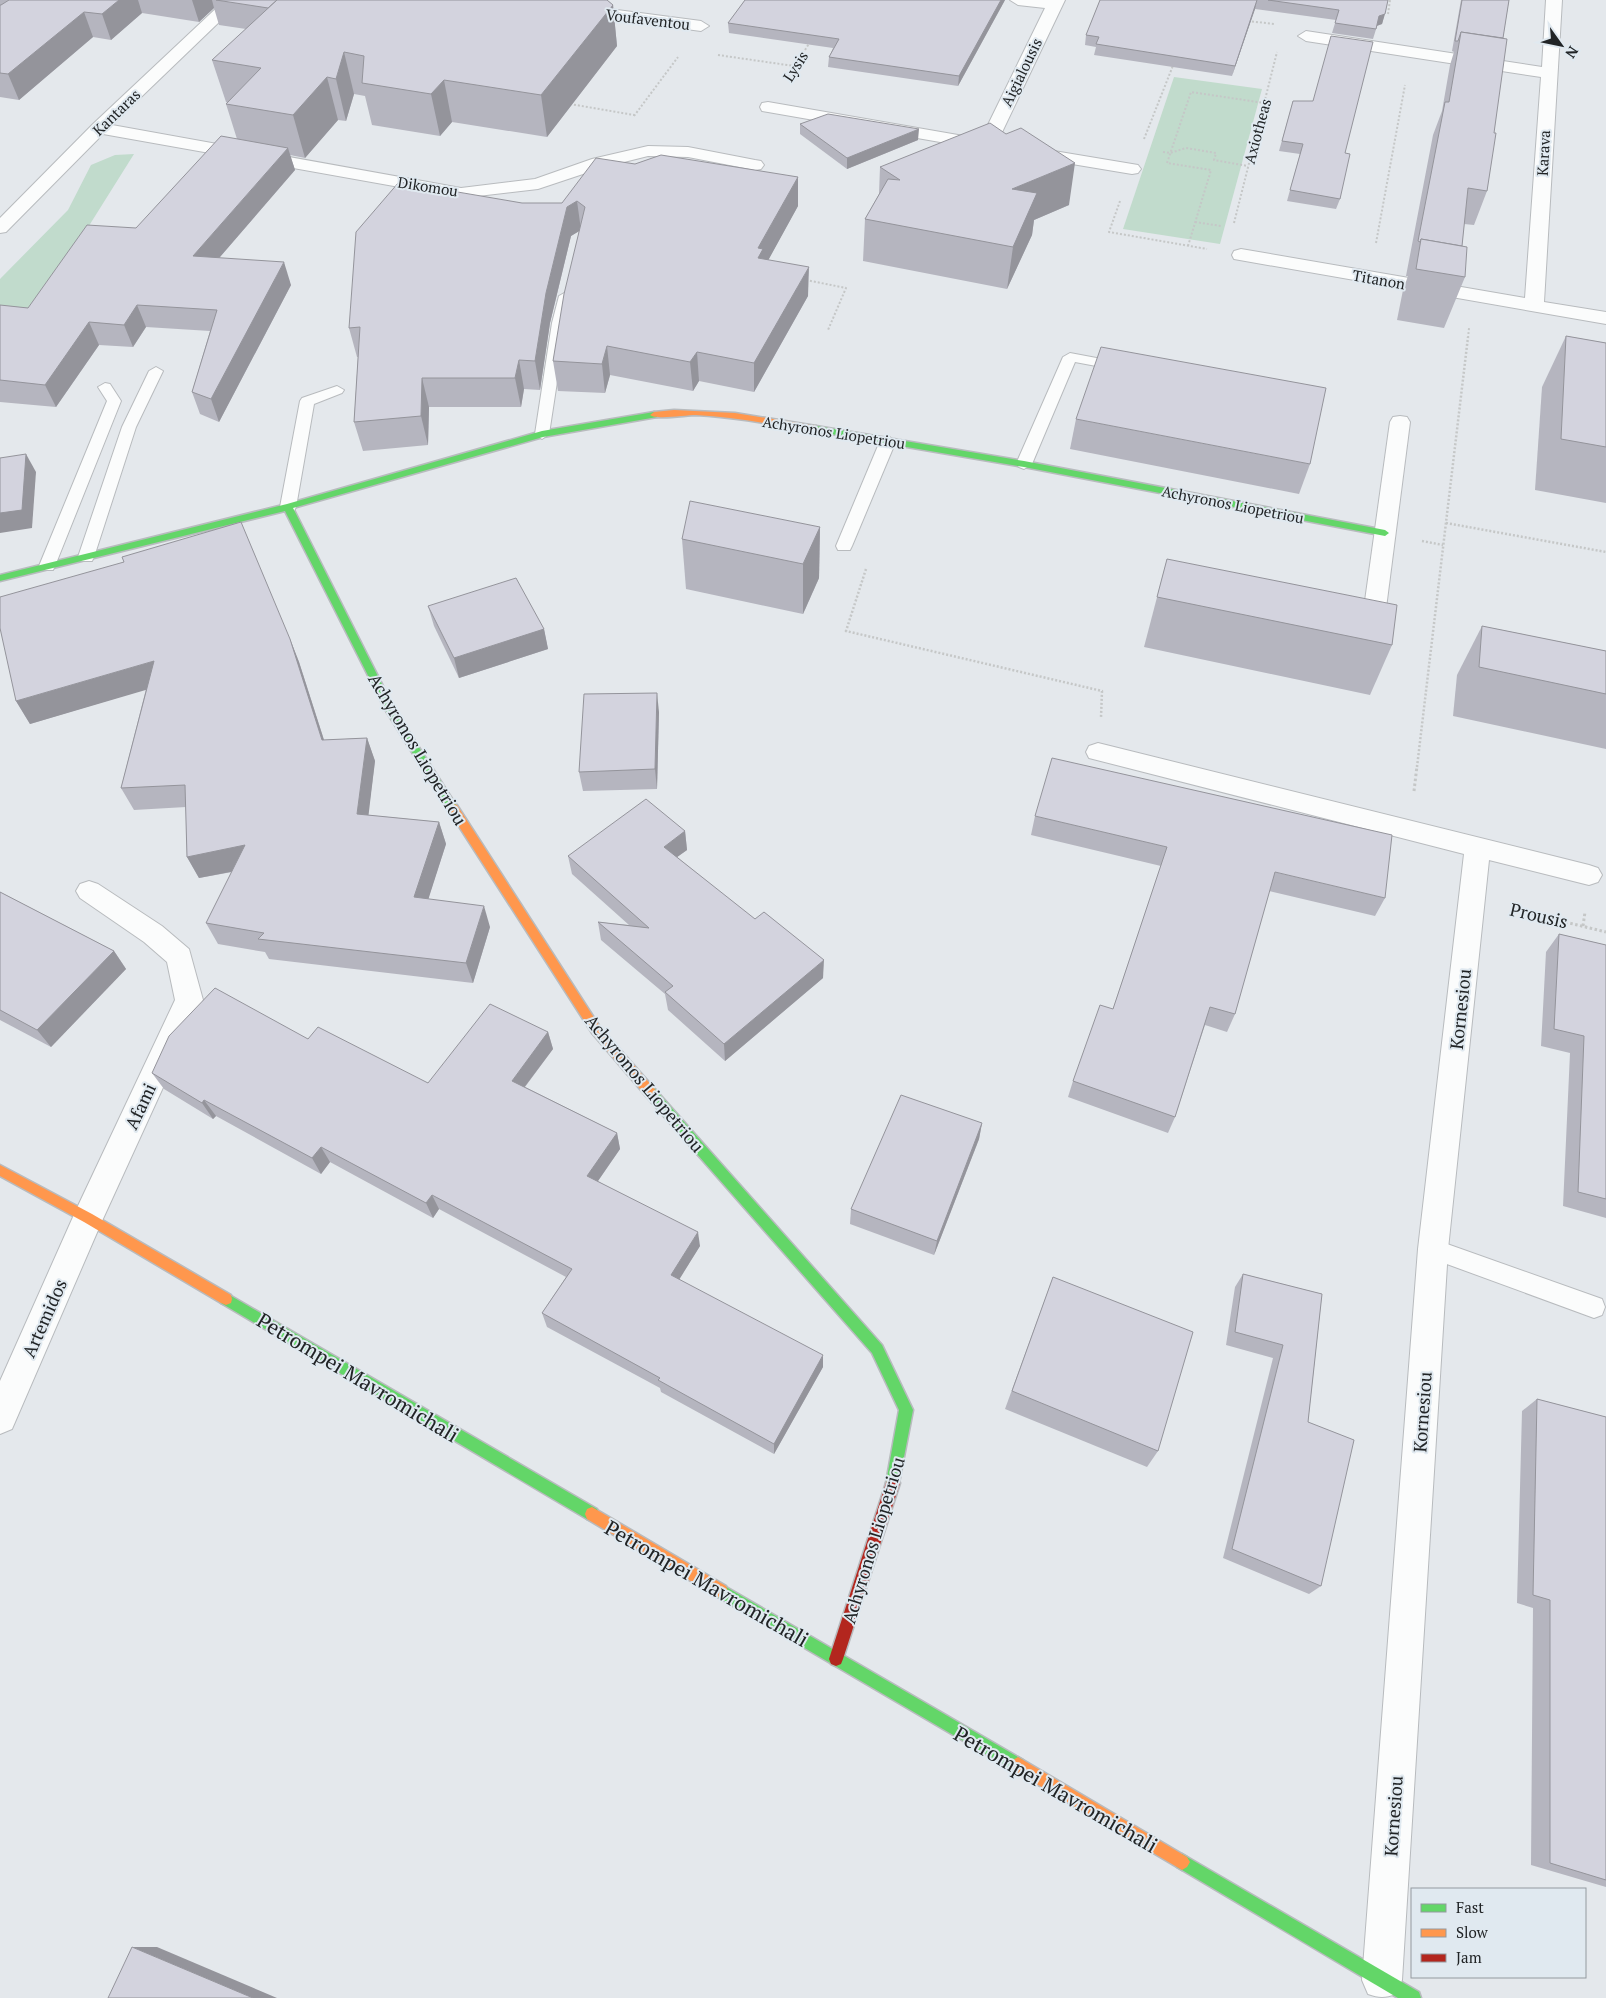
<svg xmlns="http://www.w3.org/2000/svg" width="1606" height="1998" font-family="'PT Serif',serif">
  <style>
    .green { fill: #c1dbcc }
    .lines { fill: none; stroke-linecap: round; stroke-linejoin: round }
    .lane-casing { stroke: #b8bbbe; stroke-width: 2 }
    .street-casing { stroke: #b8bbbe; stroke-width: 2 }
    .fast-casing { stroke: #b8bbbe; stroke-width: 3 }
    .slow-casing { stroke: #b8bbbe; stroke-width: 3 }
    .jam-casing { stroke: #b8bbbe; stroke-width: 3 }
    .path-far2 { stroke: #c5c7c7; stroke-width: 2; stroke-dasharray: 2 2; stroke-linecap: butt }
    .path-far1 { stroke: #c5c7c7; stroke-width: 2.5; stroke-dasharray: 2 2; stroke-linecap: butt }
    .path { stroke: #c5c7c7; stroke-width: 3; stroke-dasharray: 2.5 2.5; stroke-linecap: butt }
    .lane { fill: #fbfcfc; fill-rule: evenodd }
    .street { fill: #fbfcfc; fill-rule: evenodd }
    .fast { fill: #63d668; fill-rule: evenodd }
    .slow { fill: #ff974d; fill-rule: evenodd }
    .jam { fill: #b3261e; fill-rule: evenodd }
    .wall { fill: #b5b5bf }
    .shaded-wall { fill: #94949b }
    .building { fill: #d3d3de; stroke: #94949b }
    .labels { text-anchor: middle; dominant-baseline: central; stroke-width: 4; stroke-linejoin: round; paint-order: stroke }
    .far-street-label { font-size: 15px; fill: #212426; stroke: #e0e9f0 }
    .street-label { font-size: 18px; fill: #212426; stroke: #e0e9f0 }
    .near-street-label { font-size: 21px; fill: #212426; stroke: #e0e9f0 }
  </style>
  <rect width="100%" height="100%" fill="#e4e8ec"/>
  <g class="green">
    <polygon points="1174,77 1262,89 1220,244 1123,229"/>
    <polygon points="134,154 60,272 26,316 0,316 0,279 68,210 91,165 115,155"/>
  </g>
  <g class="lines">
    <defs>
      <g id="lane">
        <polygon points="566,292 573,296 566,323 549,434 542,439 535,434 552,323 559,296"/>
        <polygon points="1070,353 1123,363 1130,367 1123,371 1075,362 1032,464 1024,469 1019,467 1016,464 1063,357"/>
        <polygon points="156,367 163,371 136,427 94,557 92,561 80,561 78,557 122,427 149,371"/>
        <polygon points="105,383 110,384 121,401 55,566 53,570 41,570 39,566 107,401 98,387"/>
        <polygon points="337,386 344,390 342,393 314,404 296,507 294,511 282,511 280,507 300,401 302,398"/>
        <polygon points="888,436 896,441 852,546 850,550 838,550 836,546 880,441"/>
        <polygon points="1433,1239 1602,1299 1605,1307 1602,1315 1594,1318 1425,1256 1422,1249 1425,1242"/>
      </g>
      <g id="street">
        <polygon points="225,0 242,0 112,125 461,188 535,179 592,159 648,146 688,147 755,160 761,161 764,165 761,169 755,170 688,157 648,156 604,167 538,189 461,198 103,134 6,232 0,233 0,218 93,124"/>
        <polygon points="498,0 541,0 701,21 709,26 701,31 506,5"/>
        <polygon points="1010,0 1065,0 994,149 986,150 768,112 762,111 760,107 762,103 768,102 981,139 1045,8 1018,5"/>
        <polygon points="1546,0 1562,0 1544,302 1606,312 1606,324 1234,259 1232,255 1234,251 1241,249 1525,298 1541,77 1306,41 1298,36 1306,31 1542,67"/>
        <polygon points="1030,147 1138,165 1141,169 1138,173 1132,174 1024,156 1021,152 1024,148"/>
        <polygon points="1400,416 1407,417 1410,422 1386,608 1383,614 1375,616 1367,614 1364,608 1390,422 1393,417"/>
        <path d="M 1098,743 L 1589,865 L 1598,868 L 1602,875 L 1598,882 L 1589,885 L 1489,860 L 1448,1249 L 1402,1980 L 1396,1994 C 1385,1998 1379,1998 1368,1994 L 1362,1980 L 1418,1249 L 1464,854 L 1089,758 L 1086,752 L 1089,746 Z"/>
        <polygon points="89,881 98,884 162,926 189,949 203,1000 102,1221 12,1429 0,1434 0,1381 77,1208 175,1000 167,962 144,942 80,898 76,891 80,884"/>
      </g>
      <g id="fast">
        <polygon points="654,412 657,413 657,417 543,437 293,508 395,710 458,808 453,812 449,811 386,711 285,511 0,581 0,575 287,504 542,431"/>
        <polygon points="816,426 1024,461 1385,530 1389,533 1385,536 1024,467 813,431 812,429"/>
        <polygon points="650,1087 654,1088 882,1345 913,1410 898,1488 893,1490 888,1488 886,1483 899,1410 872,1353 646,1096 644,1092 646,1088"/>
        <polygon points="226,1293 597,1509 599,1514 597,1519 592,1521 587,1519 221,1303 220,1299 221,1295"/>
        <polygon points="721,1584 1023,1760 1026,1765 1023,1770 1018,1773 1013,1770 716,1596 714,1591 716,1586"/>
        <polygon points="1182,1854 1419,1992 1421,1998 1398,1998 1177,1867 1174,1862 1177,1857"/>
      </g>
      <g id="slow">
        <path d="M 674,410 L 735,413 L 816,426 L 820,429 L 816,432 C 776,425 736,417 696,415 C 686,415 656,420 650,415 L 654,412 Z"/>
        <polygon points="453,804 457,805 600,1027 654,1088 656,1092 654,1096 650,1097 646,1096 592,1033 449,811 448,808"/>
        <polygon points="0,1165 92,1214 231,1295 232,1299 231,1303 226,1305 221,1303 84,1222 0,1176"/>
        <polygon points="592,1507 726,1586 728,1591 726,1596 721,1598 716,1596 587,1519 585,1514 587,1509"/>
        <polygon points="1018,1757 1187,1857 1190,1862 1187,1867 1182,1870 1177,1867 1013,1770 1010,1765 1013,1760"/>
      </g>
      <polygon id="jam" points="893,1476 898,1478 900,1483 843,1659 841,1664 836,1666 831,1664 829,1659 886,1483 888,1478"/>
    </defs>
    <use href="#lane" class="lane-casing"/>
    <use href="#street" class="street-casing"/>
    <use href="#fast" class="fast-casing"/>
    <use href="#slow" class="slow-casing"/>
    <use href="#jam" class="jam-casing"/>
    <g class="path-far2">
      <polyline points="1388,14 1390,0"/>
      <polyline points="1248,21 1274,24"/>
      <polyline points="718,55 794,66"/>
      <polyline points="788,77 810,42"/>
      <polyline points="570,104 634,115"/>
      <polyline points="634,116 678,57"/>
      <polyline points="1144,139 1174,63"/>
      <polyline points="1163,152 1170,153 1186,148 1216,153 1214,160 1248,166"/>
      <polyline points="1120,201 1109,232 1207,249"/>
      <polyline points="1195,222 1221,226"/>
      <polyline points="1234,223 1277,52"/>
      <polyline points="1376,243 1405,85"/>
      <polyline points="1188,246 1211,170 1167,163 1191,92 1264,103"/>
      <polyline points="806,280 846,288 828,330"/>
      <polyline points="1468,338 1469,328"/>
    </g>
    <g class="path-far1">
      <polyline points="1446,523 1606,552"/>
      <polyline points="1422,541 1443,545"/>
      <polyline points="866,569 846,631 1102,691 1101,717"/>
      <polyline points="1417,767 1468,337"/>
    </g>
    <g class="path">
      <polyline points="1414,791 1417,766"/>
      <polyline points="1512,909 1606,932"/>
      <polyline points="1583,926 1585,912"/>
    </g>
    <use href="#lane" class="lane"/>
    <use href="#street" class="street"/>
    <use href="#fast" class="fast"/>
    <use href="#slow" class="slow"/>
    <use href="#jam" class="jam"/>
  </g>
  <g class="wall">
    <polygon points="0,0 607,0 613,5 617,46 547,137 452,122 440,136 372,125 365,96 354,94 346,121 338,120 305,158 290,155 295,170 219,258 291,285 219,422 200,414 192,392 210,331 146,327 133,347 99,345 56,407 0,402 0,305 28,308 136,228 237,139 226,104 227,102 226,102 212,60 246,29 219,25 214,8 199,22 142,13 111,40 93,37 19,100 0,97"/>
    <polygon points="744,0 1005,0 958,86 828,67 829,57 833,48 729,33 728,23 745,0"/>
    <polygon points="1100,0 1388,0 1382,24 1377,26 1373,39 1332,33 1336,20 1255,9 1232,76 1094,55 1096,47 1085,45 1086,35"/>
    <polygon points="1461,0 1509,0 1503,38 1494,133 1487,191 1474,225 1464,224 1462,246 1465,277 1444,328 1397,320 1403,290 1408,276 1406,276 1433,135 1442,111 1450,65 1454,52 1452,51"/>
    <polygon points="1293,101 1345,153 1340,199 1336,209 1287,201 1300,154 1279,151"/>
    <polygon points="800,124 918,140 847,169 800,134"/>
    <polygon points="635,164 798,177 798,206 768,260 808,296 754,392 699,381 693,391 610,375 605,393 558,391 553,361 579,231 571,236 550,323 540,390 524,389 521,407 429,407 428,445 363,451 354,422 358,357 357,357 349,328 522,203 562,203"/>
    <polygon points="880,167 1069,205 1034,220 1032,235 1007,289 863,261 865,219 879,194"/>
    <polygon points="1566,336 1606,343 1606,503 1535,490 1542,387"/>
    <polygon points="1076,419 1310,464 1299,494 1070,449"/>
    <polygon points="820,527 819,578 803,614 686,589 682,539"/>
    <polygon points="1167,559 1392,645 1370,695 1144,647"/>
    <polygon points="428,606 544,629 548,649 459,678 434,626"/>
    <polygon points="1482,626 1606,651 1606,749 1453,716 1457,675"/>
    <polygon points="290,639 299,662 324,740 367,738 375,761 368,815 439,822 446,844 428,899 490,927 473,983 269,959 265,952 218,944 206,923 232,872 199,878 187,857 186,807 134,810 121,788 146,689 30,724 16,701"/>
    <polygon points="659,712 657,789 583,791 579,772"/>
    <polygon points="1035,816 1385,898 1375,916 1269,891 1235,1014 1227,1032 1205,1025 1175,1117 1168,1133 1068,1097 1073,1081 1113,1009 1161,866 1031,835"/>
    <polygon points="685,831 687,850 677,857 823,978 725,1061 668,1010 665,994 601,940 598,922 629,925 572,874 568,856"/>
    <polygon points="0,892 114,951 126,969 51,1047 0,1020"/>
    <polygon points="1559,934 1606,945 1606,1218 1563,1206 1570,1053 1541,1046 1546,952"/>
    <polygon points="548,1032 553,1049 525,1087 617,1133 620,1149 598,1181 700,1246 679,1279 823,1367 774,1454 661,1392 660,1388 547,1327 542,1313 566,1277 439,1209 433,1218 330,1162 321,1174 216,1116 213,1119 164,1089 152,1073 308,1039 428,1083"/>
    <polygon points="982,1123 979,1139 934,1255 850,1224 851,1209"/>
    <polygon points="1243,1274 1322,1294 1308,1422 1321,1586 1309,1594 1223,1558 1273,1358 1226,1345 1235,1287"/>
    <polygon points="1053,1277 1158,1451 1147,1467 1005,1409"/>
    <polygon points="1537,1399 1606,1417 1606,1887 1531,1865 1533,1608 1517,1603 1522,1411"/>
  </g>
  <g class="shaded-wall">
    <polygon points="119,0 138,0 142,13 111,40 102,14"/>
    <polygon points="192,0 212,0 214,8 199,22"/>
    <polygon points="1001,0 1005,0 958,86 959,76"/>
    <polygon points="1257,0 1255,9 1232,76 1235,66"/>
    <polygon points="613,5 617,46 547,137 541,95"/>
    <polygon points="84,12 93,37 19,100 8,74"/>
    <polygon points="1385,14 1382,24 1376,26 1379,16"/>
    <polygon points="344,52 354,94 346,121 336,79"/>
    <polygon points="327,77 338,120 305,158 293,115"/>
    <polygon points="444,80 452,122 440,136 431,94"/>
    <polygon points="919,129 918,140 847,169 847,158"/>
    <polygon points="288,148 295,170 201,279 193,256"/>
    <polygon points="1075,163 1069,205 1034,220 1032,235 1007,289 1013,247 1012,189"/>
    <polygon points="798,177 798,206 764,268 759,287 758,248"/>
    <polygon points="577,201 581,230 571,236 550,323 540,390 535,361 546,293 567,207"/>
    <polygon points="284,262 291,285 219,422 211,399"/>
    <polygon points="809,267 808,296 754,392 754,363"/>
    <polygon points="137,305 146,327 133,347 124,325"/>
    <polygon points="89,322 99,345 56,407 45,385"/>
    <polygon points="607,346 610,375 605,393 602,364"/>
    <polygon points="697,352 699,381 693,391 690,362"/>
    <polygon points="519,360 524,389 521,407 515,378"/>
    <polygon points="422,378 429,407 428,445 421,416"/>
    <polygon points="26,454 36,472 32,528 0,533 0,513"/>
    <polygon points="820,527 819,578 803,614 803,564"/>
    <polygon points="544,629 548,649 459,678 454,658"/>
    <polygon points="290,639 299,662 331,762 322,740"/>
    <polygon points="154,661 166,684 30,724 16,701"/>
    <polygon points="657,693 659,712 657,789 655,769"/>
    <polygon points="367,738 375,761 366,836 357,814"/>
    <polygon points="439,822 446,844 422,919 414,897"/>
    <polygon points="685,831 687,850 666,865 664,847"/>
    <polygon points="245,845 256,867 199,878 187,857"/>
    <polygon points="484,906 490,927 473,983 466,963"/>
    <polygon points="114,951 126,969 51,1047 37,1030"/>
    <polygon points="824,960 823,978 725,1061 724,1044"/>
    <polygon points="548,1032 553,1049 517,1097 512,1081"/>
    <polygon points="204,1100 216,1116 213,1119 202,1103"/>
    <polygon points="982,1123 979,1139 934,1255 937,1241"/>
    <polygon points="617,1133 620,1149 591,1191 587,1176"/>
    <polygon points="321,1147 330,1162 321,1174 312,1158"/>
    <polygon points="432,1195 439,1209 433,1218 426,1203"/>
    <polygon points="698,1232 700,1246 674,1288 671,1275"/>
    <polygon points="823,1355 823,1367 774,1454 774,1444"/>
    <polygon points="132,1947 157,1947 277,1998 253,1998"/>
  </g>
  <g class="building">
    <polygon points="9,0 119,0 102,14 84,12 8,74 0,73 0,5 1,5"/>
    <polygon points="216,0 277,0 268,8"/>
    <polygon points="277,0 607,0 613,5 541,95 444,80 431,94 362,83 364,56 344,52 336,79 327,77 293,115 226,104 261,68 212,60"/>
    <polygon points="745,0 1001,0 959,76 829,57 839,39 728,23"/>
    <polygon points="1100,0 1257,0 1235,66 1096,44 1099,37 1086,35"/>
    <polygon points="1268,0 1388,0 1385,14 1379,16 1376,29 1335,23 1339,10"/>
    <polygon points="1462,0 1509,0 1503,38 1461,32 1458,41 1455,41"/>
    <polygon points="1461,32 1507,39 1494,133 1496,133 1487,191 1468,188 1462,246 1421,239 1420,242 1418,241 1445,102 1449,102"/>
    <polygon points="1331,36 1373,42 1345,153 1350,154 1340,199 1290,190 1303,144 1282,141 1293,101 1313,101"/>
    <polygon points="828,114 919,129 847,158 800,124"/>
    <polygon points="990,123 1006,134 1021,128 1075,163 1012,189 1037,193 1013,247 865,219 888,179 900,180 880,167"/>
    <polygon points="221,136 288,148 193,256 284,262 211,399 192,392 217,310 137,305 124,325 89,322 45,385 0,380 0,305 28,308 87,225 136,228"/>
    <polygon points="661,155 798,177 758,248 763,249 758,258 809,267 754,363 697,352 690,362 607,346 602,364 553,361 564,294 585,207 577,201 567,207 546,293 535,361 519,360 515,378 422,378 421,416 354,422 360,327 349,328 356,232 399,182 522,203 562,203 596,158 635,164"/>
    <polygon points="1421,239 1467,247 1465,277 1416,269"/>
    <polygon points="1566,336 1606,343 1606,447 1561,439"/>
    <polygon points="1101,347 1326,388 1310,464 1076,419"/>
    <polygon points="26,454 22,510 0,513 0,458"/>
    <polygon points="690,501 820,527 803,564 682,539"/>
    <polygon points="241,522 290,639 322,740 367,738 357,814 439,822 414,897 484,906 466,963 258,939 264,933 206,923 245,845 187,857 185,785 121,788 154,661 16,701 0,628 0,597 124,562 122,557"/>
    <polygon points="1167,559 1397,605 1392,645 1157,597"/>
    <polygon points="516,578 544,629 454,658 428,606"/>
    <polygon points="1482,626 1606,651 1606,694 1479,667"/>
    <polygon points="657,693 655,769 579,772 584,694"/>
    <polygon points="1052,758 1392,835 1385,898 1275,872 1235,1014 1210,1007 1175,1117 1073,1081 1100,1005 1113,1009 1167,847 1035,816"/>
    <polygon points="646,799 685,831 664,847 755,919 764,912 824,960 724,1044 665,992 673,986 598,922 649,928 568,856"/>
    <polygon points="0,892 114,951 37,1030 0,1010"/>
    <polygon points="1559,934 1606,945 1606,1199 1578,1192 1584,1036 1554,1029"/>
    <polygon points="215,988 308,1039 318,1027 428,1083 490,1004 548,1032 512,1081 617,1133 587,1176 698,1232 671,1275 823,1355 774,1444 658,1380 660,1378 542,1313 572,1269 432,1195 426,1203 321,1147 312,1158 204,1100 202,1103 152,1073 169,1036"/>
    <polygon points="901,1095 982,1123 937,1241 851,1209"/>
    <polygon points="1243,1274 1322,1294 1308,1422 1354,1440 1321,1586 1232,1549 1283,1345 1235,1332"/>
    <polygon points="1053,1277 1193,1332 1158,1451 1012,1391"/>
    <polygon points="1537,1399 1606,1417 1606,1880 1550,1863 1550,1600 1533,1595"/>
    <polygon points="132,1947 253,1998 108,1998"/>
  </g>
  <g class="labels">
    <g class="far-street-label">
      <text transform="translate(648 19) rotate(7)">Voufaventou</text>
      <text transform="translate(795 66) rotate(-57)">Lysis</text>
      <text transform="translate(1021 72) rotate(-64)">Aigialousis</text>
      <text transform="translate(116 112) rotate(-44)">Kantaras</text>
      <text transform="translate(1257 131) rotate(-75)">Axiotheas</text>
      <text transform="translate(1543 153) rotate(-87)">Karava</text>
      <text transform="translate(428 186) rotate(9)">Dikomou</text>
      <text transform="translate(1379 279) rotate(10)">Titanon</text>
      <text transform="translate(834 432) rotate(9)">Achyronos Liopetriou</text>
      <text transform="translate(1233 504) rotate(11)">Achyronos Liopetriou</text>
    </g>
    <g class="street-label">
      <text transform="translate(418 749) rotate(59)">Achyronos Liopetriou</text>
      <text transform="translate(1539 915) rotate(13)">Prousis</text>
      <text transform="translate(1460 1009) rotate(-84)">Kornesiou</text>
      <text transform="translate(645 1083) rotate(50)">Achyronos Liopetriou</text>
      <text transform="translate(140 1106) rotate(-65)">Afami</text>
      <text transform="translate(44 1318) rotate(-66)">Artemidos</text>
      <text transform="translate(1422 1412) rotate(-86)">Kornesiou</text>
      <text transform="translate(873 1540) rotate(-73)">Achyronos Liopetriou</text>
      <text transform="translate(1393 1816) rotate(-86)">Kornesiou</text>
    </g>
    <g class="near-street-label">
      <text transform="translate(358 1377) rotate(31)">Petrompei Mavromichali</text>
      <text transform="translate(707 1583) rotate(30)">Petrompei Mavromichali</text>
      <text transform="translate(1056 1789) rotate(30)">Petrompei Mavromichali</text>
    </g>
  </g>
  <rect x="1411" y="1888" width="175" height="90" fill="#e0e9f0" stroke="#949a9f"/>
  <rect x="1421" y="1904" width="25" height="8" fill="#63d668" stroke="#949a9f"/>
  <text x="1456" y="1913" font-size="15" fill="#212426">Fast</text>
  <rect x="1421" y="1929" width="25" height="8" fill="#ff974d" stroke="#949a9f"/>
  <text x="1456" y="1938" font-size="15" fill="#212426">Slow</text>
  <rect x="1421" y="1954" width="25" height="8" fill="#b3261e" stroke="#949a9f"/>
  <text x="1456" y="1963" font-size="15" fill="#212426">Jam</text>
  <g transform="translate(1561 45) rotate(123)" stroke="#e0e9f0" stroke-width="4" paint-order="stroke">
  <path d="M0-4L9 19L0 12L-9 19Z" fill="#212426"/>
  <text y="-8" font-size="14" font-weight="bold" text-anchor="middle" fill="#212426">N</text>
  </g>
</svg>
